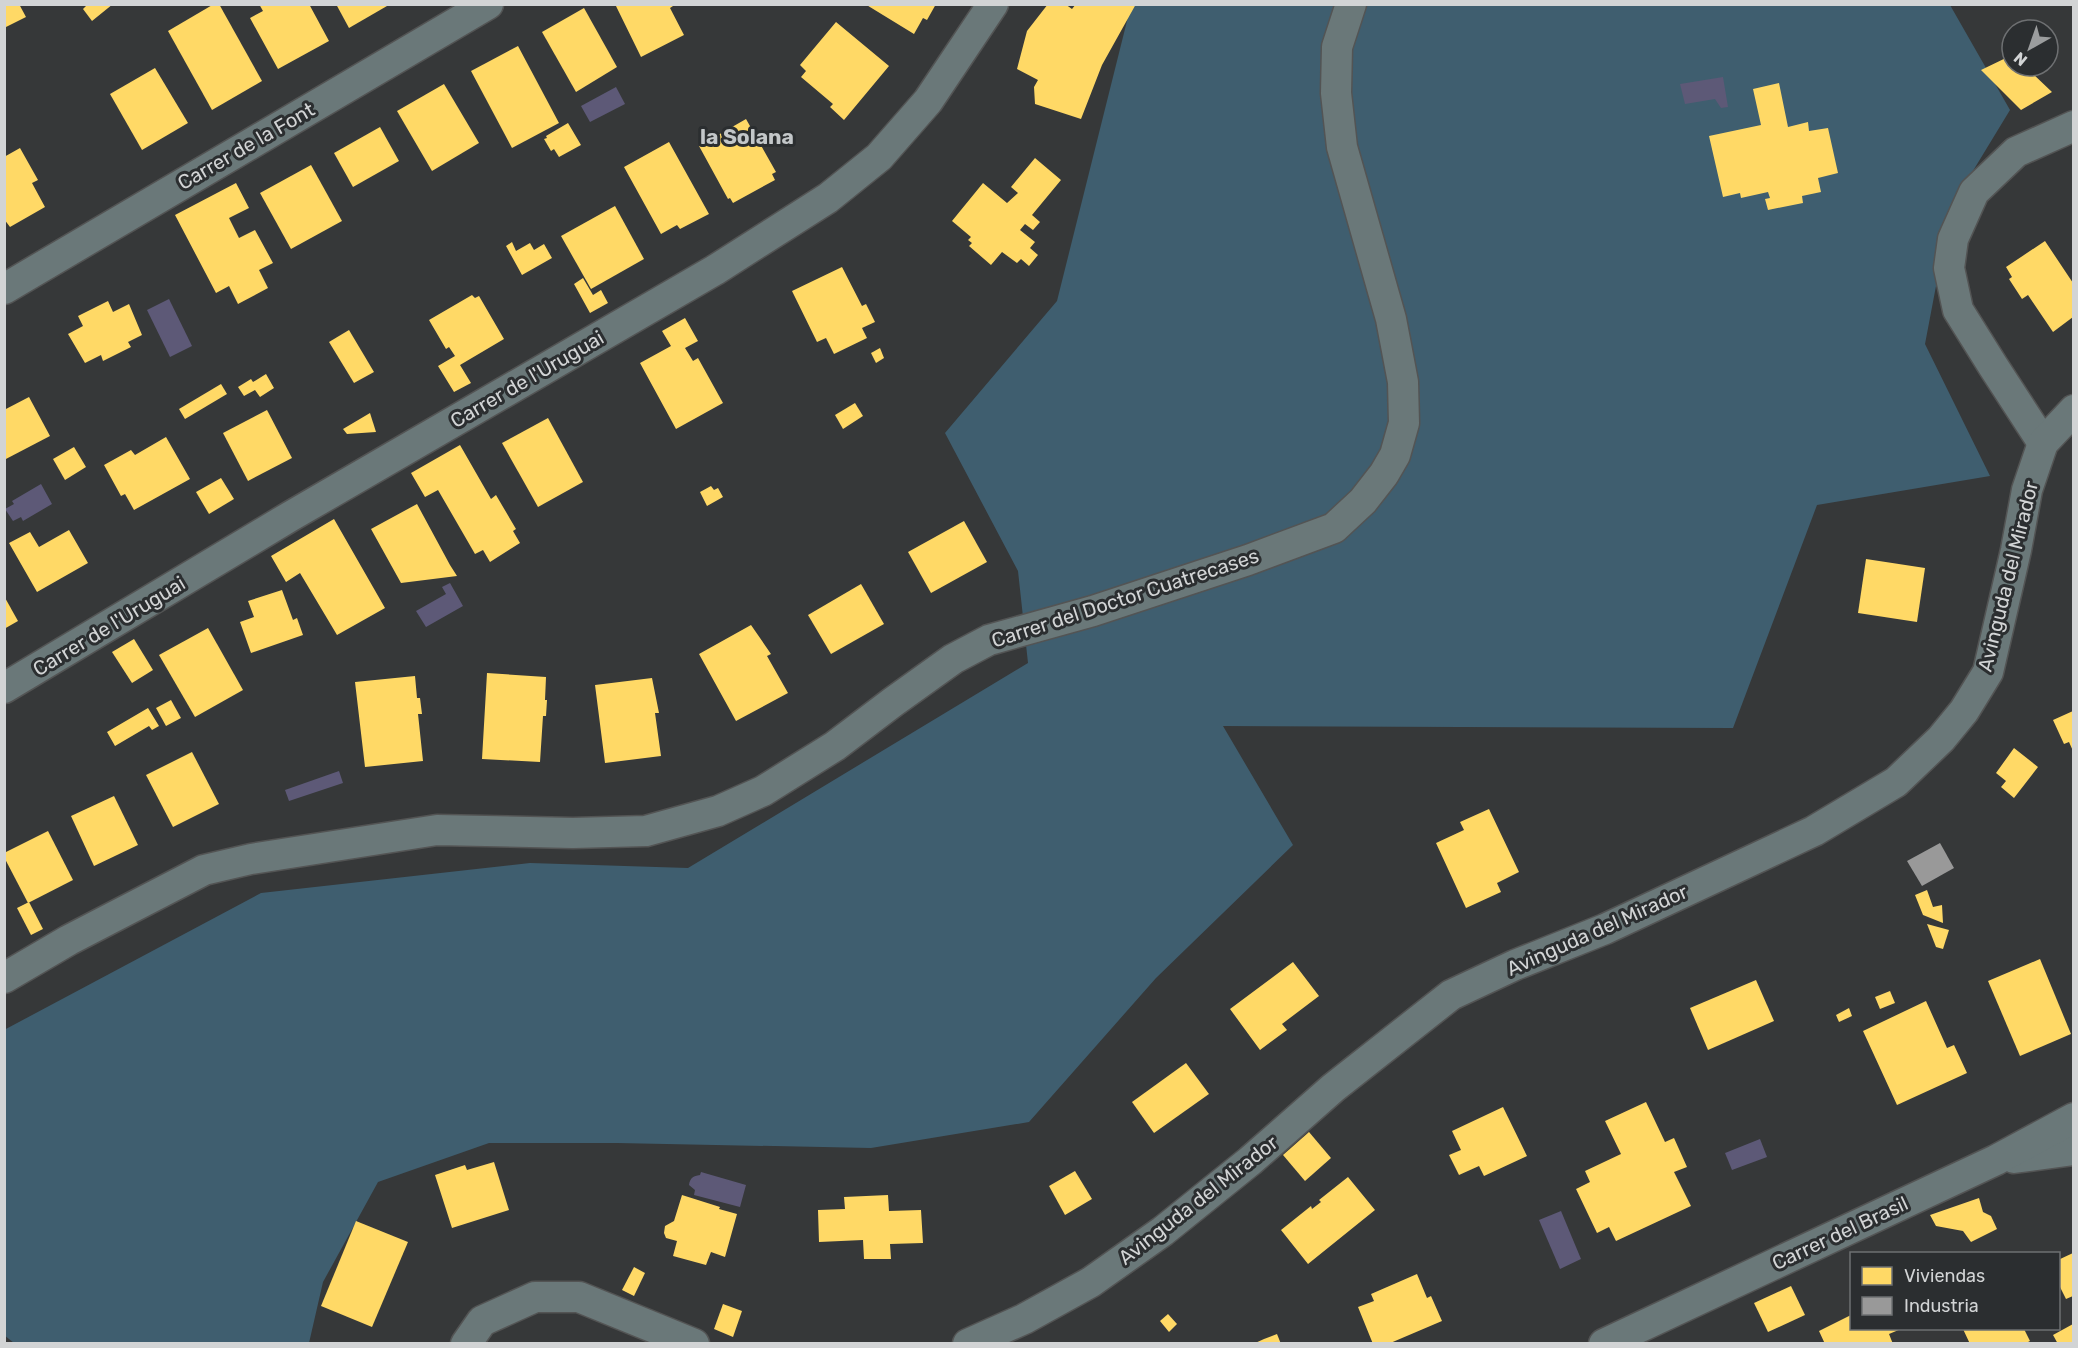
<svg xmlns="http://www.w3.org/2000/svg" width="2078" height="1348" font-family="Rubik,sans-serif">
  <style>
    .forest { fill: #3f5e6f }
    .water { fill: #5d5977 }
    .homes { fill: #ffd966 }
    .industry { fill: #999 }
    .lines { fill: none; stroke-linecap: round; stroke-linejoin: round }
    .street-casing { stroke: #535454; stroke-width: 33 }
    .street { stroke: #6a7879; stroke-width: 30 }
    .labels { text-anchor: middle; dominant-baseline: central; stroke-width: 6; stroke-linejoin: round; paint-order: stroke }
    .street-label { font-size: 20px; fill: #d2d4d5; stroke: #2b2e30 }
    .neighbourhood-label { font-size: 21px; font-weight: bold; fill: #c3c7c9; stroke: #2b2e30 }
  </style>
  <rect width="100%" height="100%" fill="#363839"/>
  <polygon class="forest" points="1131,5 1950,5 2010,110 1951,207 1925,344 1990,476 1817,505 1733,728 1223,726 1293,845 1156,978 1029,1122 871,1148 617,1143 489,1143 378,1182 323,1282 309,1343 14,1343 4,1335 4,1030 261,893 530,863 688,868 1028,663 1018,571 945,433 1057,301"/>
  <g class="water">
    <polygon points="1723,77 1728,107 1721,108 1715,99 1685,104 1680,84"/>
    <polygon points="616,87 625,104 590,122 581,106"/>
    <polygon points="169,299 192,346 170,357 147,310"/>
    <polygon points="41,484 52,504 23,521 21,517 13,521 5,509 14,504 12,501"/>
    <polygon points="450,583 463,606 426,627 416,611 446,594 442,587"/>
    <polygon points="339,771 343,783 289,801 285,790"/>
    <polygon points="1760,1139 1767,1157 1732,1170 1725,1153"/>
    <path d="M 701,1172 L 746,1185 L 740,1207 L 694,1195 L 695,1190 L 689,1185 C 690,1178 693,1176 700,1175 Z"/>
    <polygon points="1561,1211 1581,1259 1560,1269 1539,1220"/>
  </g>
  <g class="homes">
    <polygon points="4,4 19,4 26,17 4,28"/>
    <polygon points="88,4 113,4 92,21 83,9"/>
    <polygon points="214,4 219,4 262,81 212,110 168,31"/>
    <polygon points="259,4 309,4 329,41 278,69 250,18 263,11"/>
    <polygon points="336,4 386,4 387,6 349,28"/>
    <polygon points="615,4 676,4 670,8 684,35 641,57"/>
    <polygon points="865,4 936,4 927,20 923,18 914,34"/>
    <polygon points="1048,4 1065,4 1072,9 1076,4 1136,4 1102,65 1081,119 1035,104 1034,87 1038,80 1017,69 1027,31"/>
    <polygon points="584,8 617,67 576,92 542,32"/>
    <polygon points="836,22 889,66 844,120 830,107 833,104 801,77 806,71 800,65"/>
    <polygon points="518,46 559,123 512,148 471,71"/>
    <polygon points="2012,55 2012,66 2029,66 2032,73 2052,92 2021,110 1981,70"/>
    <polygon points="155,68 188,123 142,150 110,94"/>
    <polygon points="1779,83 1788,127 1808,122 1809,131 1828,128 1838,173 1818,178 1821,192 1802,196 1803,203 1768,210 1765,199 1770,198 1768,192 1741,198 1740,193 1723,197 1709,136 1761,125 1753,89"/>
    <polygon points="444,84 479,143 432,171 397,111"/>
    <polygon points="746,119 776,172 772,174 775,180 733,203 730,198 728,199 699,146"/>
    <polygon points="568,123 581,145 559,157 554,149 551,151 544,139 547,138 546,136"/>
    <polygon points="380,127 399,161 353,187 334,153"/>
    <polygon points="669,142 709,214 680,229 677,225 661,234 624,167"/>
    <polygon points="20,148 38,180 32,183 45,207 10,227 4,219 4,157"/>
    <polygon points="1035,158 1061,180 1032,215 1040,222 1033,230 1025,224 1020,230 1035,242 1030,248 1038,255 1029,266 1021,259 1017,263 1002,252 991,265 969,246 972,243 968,240 971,237 952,221 983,183 1007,203 1018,193 1011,187"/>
    <polygon points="311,165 342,221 291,249 260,193"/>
    <polygon points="236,183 249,208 229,218 239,238 255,230 273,263 259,270 268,288 238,304 229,286 216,293 175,215"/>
    <polygon points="615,206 644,259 591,289 561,236"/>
    <polygon points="2045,241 2073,283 2073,317 2053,332 2028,295 2022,299 2009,279 2012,277 2006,267"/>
    <polygon points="512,242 516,251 530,243 534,250 544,244 552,258 522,275 506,246"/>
    <polygon points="842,267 862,306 866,304 875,322 862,328 867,338 834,354 826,338 817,342 792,291"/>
    <polygon points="583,278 593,295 601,290 608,303 590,313 574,284"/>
    <polygon points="472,295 475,298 479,296 504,339 460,365 471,383 454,392 438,366 455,356 449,347 446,349 429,320"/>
    <polygon points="108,301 113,312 129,304 142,335 128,342 131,347 103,361 101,355 85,363 68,334 83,326 78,316"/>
    <polygon points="685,318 698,341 685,348 693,361 698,358 723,403 676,429 640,363 671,346 662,331"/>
    <polygon points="349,330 374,372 354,383 329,342"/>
    <polygon points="880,348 884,358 876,363 871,353"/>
    <polygon points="266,374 274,388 260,397 255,390 244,396 238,387 251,379 253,382"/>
    <polygon points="221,384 227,394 185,419 179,409"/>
    <polygon points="29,397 50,436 4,460 4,410"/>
    <polygon points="855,403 863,416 843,429 835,415"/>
    <polygon points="267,410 292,458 248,481 223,433"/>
    <polygon points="370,413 376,432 347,434 343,429"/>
    <polygon points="548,418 583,482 538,507 502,443"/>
    <polygon points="166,437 190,479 134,510 125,494 121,496 104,465 131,450 135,455"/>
    <polygon points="460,445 491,499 496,495 516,529 513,531 520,543 490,562 483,550 475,554 438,490 425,497 411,473"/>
    <polygon points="74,447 86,467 65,480 53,459"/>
    <polygon points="221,478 234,499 209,514 196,492"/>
    <polygon points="711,486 714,490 718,488 723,497 707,506 700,492"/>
    <polygon points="417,504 450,565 457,576 401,583 371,529"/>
    <polygon points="334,519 385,608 337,635 300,573 286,582 271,556"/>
    <polygon points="964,521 987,562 931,593 908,552"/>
    <polygon points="69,530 88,563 37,592 9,543 30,532 39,547"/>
    <polygon points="1866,559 1925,568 1917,622 1858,613"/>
    <polygon points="861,584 884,624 831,654 808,615"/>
    <polygon points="282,590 293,620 297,618 303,635 251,653 240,622 254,617 248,601"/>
    <polygon points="4,596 18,621 4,629"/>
    <polygon points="751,625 771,654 767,656 788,693 736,721 699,654"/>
    <polygon points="208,628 243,690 195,717 159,655"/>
    <polygon points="134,639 153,670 132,683 112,652"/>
    <polygon points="487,673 546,677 545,700 547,700 546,716 543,716 540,762 482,759"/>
    <polygon points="415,676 417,698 420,698 422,714 418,714 423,761 365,767 355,682"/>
    <polygon points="652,678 659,713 655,713 661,756 605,763 595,685"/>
    <polygon points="171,700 181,718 166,726 156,708"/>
    <polygon points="148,708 159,726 152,730 149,726 115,746 107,732"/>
    <polygon points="2073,711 2073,751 2069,742 2064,744 2053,720"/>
    <polygon points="2014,748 2038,767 2014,798 2001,787 2006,781 1996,773"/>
    <polygon points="192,752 219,804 173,827 146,775"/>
    <polygon points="114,796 138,845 94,866 71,816"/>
    <polygon points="1489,809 1519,872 1497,883 1501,892 1466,908 1436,843 1464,830 1460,822"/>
    <polygon points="48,831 73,880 28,903 4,857 4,853"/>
    <polygon points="1927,890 1933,907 1942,905 1943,923 1923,915 1915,895"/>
    <polygon points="29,902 43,929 31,935 17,908"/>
    <polygon points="1927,924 1949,930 1943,949 1936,947"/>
    <polygon points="2040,959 2071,1034 2020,1056 1988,981"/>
    <polygon points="1293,962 1319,996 1282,1024 1287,1030 1260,1050 1230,1009"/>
    <polygon points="1756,980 1774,1021 1708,1050 1690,1008"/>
    <polygon points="1890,991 1895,1003 1880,1009 1875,997"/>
    <polygon points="1926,1001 1947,1048 1954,1045 1967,1073 1897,1105 1863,1031"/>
    <polygon points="1849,1008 1852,1016 1839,1022 1836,1015"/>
    <polygon points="1186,1063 1209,1094 1154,1133 1132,1102"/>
    <polygon points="1646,1102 1665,1142 1674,1138 1687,1167 1674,1172 1691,1206 1616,1241 1609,1227 1597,1233 1576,1189 1590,1182 1585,1171 1621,1154 1605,1121"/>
    <polygon points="1503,1107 1527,1156 1484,1176 1479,1166 1459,1175 1449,1155 1461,1150 1452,1131"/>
    <polygon points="1309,1132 1331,1158 1305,1181 1283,1155"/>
    <polygon points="494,1162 509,1210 452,1228 435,1175 465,1165 467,1170"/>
    <polygon points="1075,1171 1092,1199 1065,1215 1049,1186"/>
    <polygon points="1348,1177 1375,1210 1308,1264 1281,1230 1311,1206 1312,1209 1321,1202 1319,1200"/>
    <polygon points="682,1195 720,1207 719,1209 737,1214 725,1257 711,1252 706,1265 673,1256 677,1241 666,1238 664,1233 665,1226 674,1221"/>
    <polygon points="888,1195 889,1211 921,1210 923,1243 890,1244 891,1259 864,1259 863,1240 819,1242 818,1210 845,1209 844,1197"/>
    <polygon points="1979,1198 1983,1212 1991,1216 1997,1229 1971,1242 1963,1231 1936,1226 1930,1215"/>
    <polygon points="356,1221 408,1242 372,1327 321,1306"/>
    <polygon points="2073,1253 2073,1296 2066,1299 2058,1283 2058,1260"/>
    <polygon points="634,1267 645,1273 634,1296 622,1290"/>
    <polygon points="1417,1274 1427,1298 1431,1296 1442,1321 1388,1344 1373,1344 1358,1307 1374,1301 1371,1294"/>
    <polygon points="1791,1286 1805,1315 1768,1332 1754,1303"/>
    <polygon points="723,1304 742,1311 733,1337 714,1329"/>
    <polygon points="1168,1314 1177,1324 1169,1332 1160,1321"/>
    <polygon points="1851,1315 1851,1329 1901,1329 1889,1334 1893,1344 1825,1344 1819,1331"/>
    <polygon points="2073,1324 2073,1344 2058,1344 2053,1335"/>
    <polygon points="1963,1329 2024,1329 2030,1341 2024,1344 1970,1344"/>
    <polygon points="1277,1334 1281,1344 1253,1344 1264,1339"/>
  </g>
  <polygon class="industry" points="1940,843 1954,868 1922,886 1907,861"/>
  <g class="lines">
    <defs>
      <g id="street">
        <polyline points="4,289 488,4"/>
        <polyline points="2043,443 1993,366 1958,310 1949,268 1953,239 1974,192 2016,152 2074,126"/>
        <polyline points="4,688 291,516 715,270 828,198 879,157 928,101 993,4"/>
        <polyline points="4,978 69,940 204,870 251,859 437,830 573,833 646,831 718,811 763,791 835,746 893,702 953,659 989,640 1093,611 1248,560 1334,528 1363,501 1384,474 1395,455 1404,423 1403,382 1391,319 1342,147 1336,93 1337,47 1351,4"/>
        <polyline points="2014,1158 2074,1150"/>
        <polyline points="466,1344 482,1321 535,1297 579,1297 694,1344"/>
        <polyline points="968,1344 1024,1319 1091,1282 1163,1231 1250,1161 1333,1088 1451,995 1515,965 1605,929 1814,831 1896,782 1941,739 1964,711 1988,672 2016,550 2027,490 2043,443 2074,410"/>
        <polyline points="1604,1344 1996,1160 2074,1118"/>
      </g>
    </defs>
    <use href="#street" class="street-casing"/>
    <use href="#street" class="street"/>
  </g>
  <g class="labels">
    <g class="street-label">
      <text transform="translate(246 146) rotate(-30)">Carrer de la Font</text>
      <text transform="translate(527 379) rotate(-30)">Carrer de l'Uruguai</text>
      <text transform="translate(2008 576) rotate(-76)">Avinguda del Mirador</text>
      <text transform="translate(1125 598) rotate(-18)">Carrer del Doctor Cuatrecases</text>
      <text transform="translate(109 626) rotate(-31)">Carrer de l'Uruguai</text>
      <text transform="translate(1597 930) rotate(-24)">Avinguda del Mirador</text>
      <text transform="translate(1198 1200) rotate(-38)">Avinguda del Mirador</text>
      <text transform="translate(1840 1233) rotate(-25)">Carrer del Brasil</text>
    </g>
    <g class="neighbourhood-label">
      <text x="747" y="136">la Solana</text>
    </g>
  </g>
  <rect width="2078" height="1348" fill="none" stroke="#d2d4d5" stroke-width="12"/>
  <rect x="1850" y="1252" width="210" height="78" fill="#2b2e30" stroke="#6e7072" stroke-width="1.5"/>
  <rect x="1862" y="1267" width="30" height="18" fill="#ffd966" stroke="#6e7072" stroke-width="1.5"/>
  <text x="1904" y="1282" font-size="18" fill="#d2d4d5">Viviendas</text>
  <rect x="1862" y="1297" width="30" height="18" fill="#999999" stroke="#6e7072" stroke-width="1.5"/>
  <text x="1904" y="1312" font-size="18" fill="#d2d4d5">Industria</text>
  <g transform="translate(2030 48) rotate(220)"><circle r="28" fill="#2b2e30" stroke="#6e7072" stroke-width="1.5"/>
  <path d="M0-4.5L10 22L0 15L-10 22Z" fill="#9b9d9e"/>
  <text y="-9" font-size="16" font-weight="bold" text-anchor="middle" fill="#d2d4d5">N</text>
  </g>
</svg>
